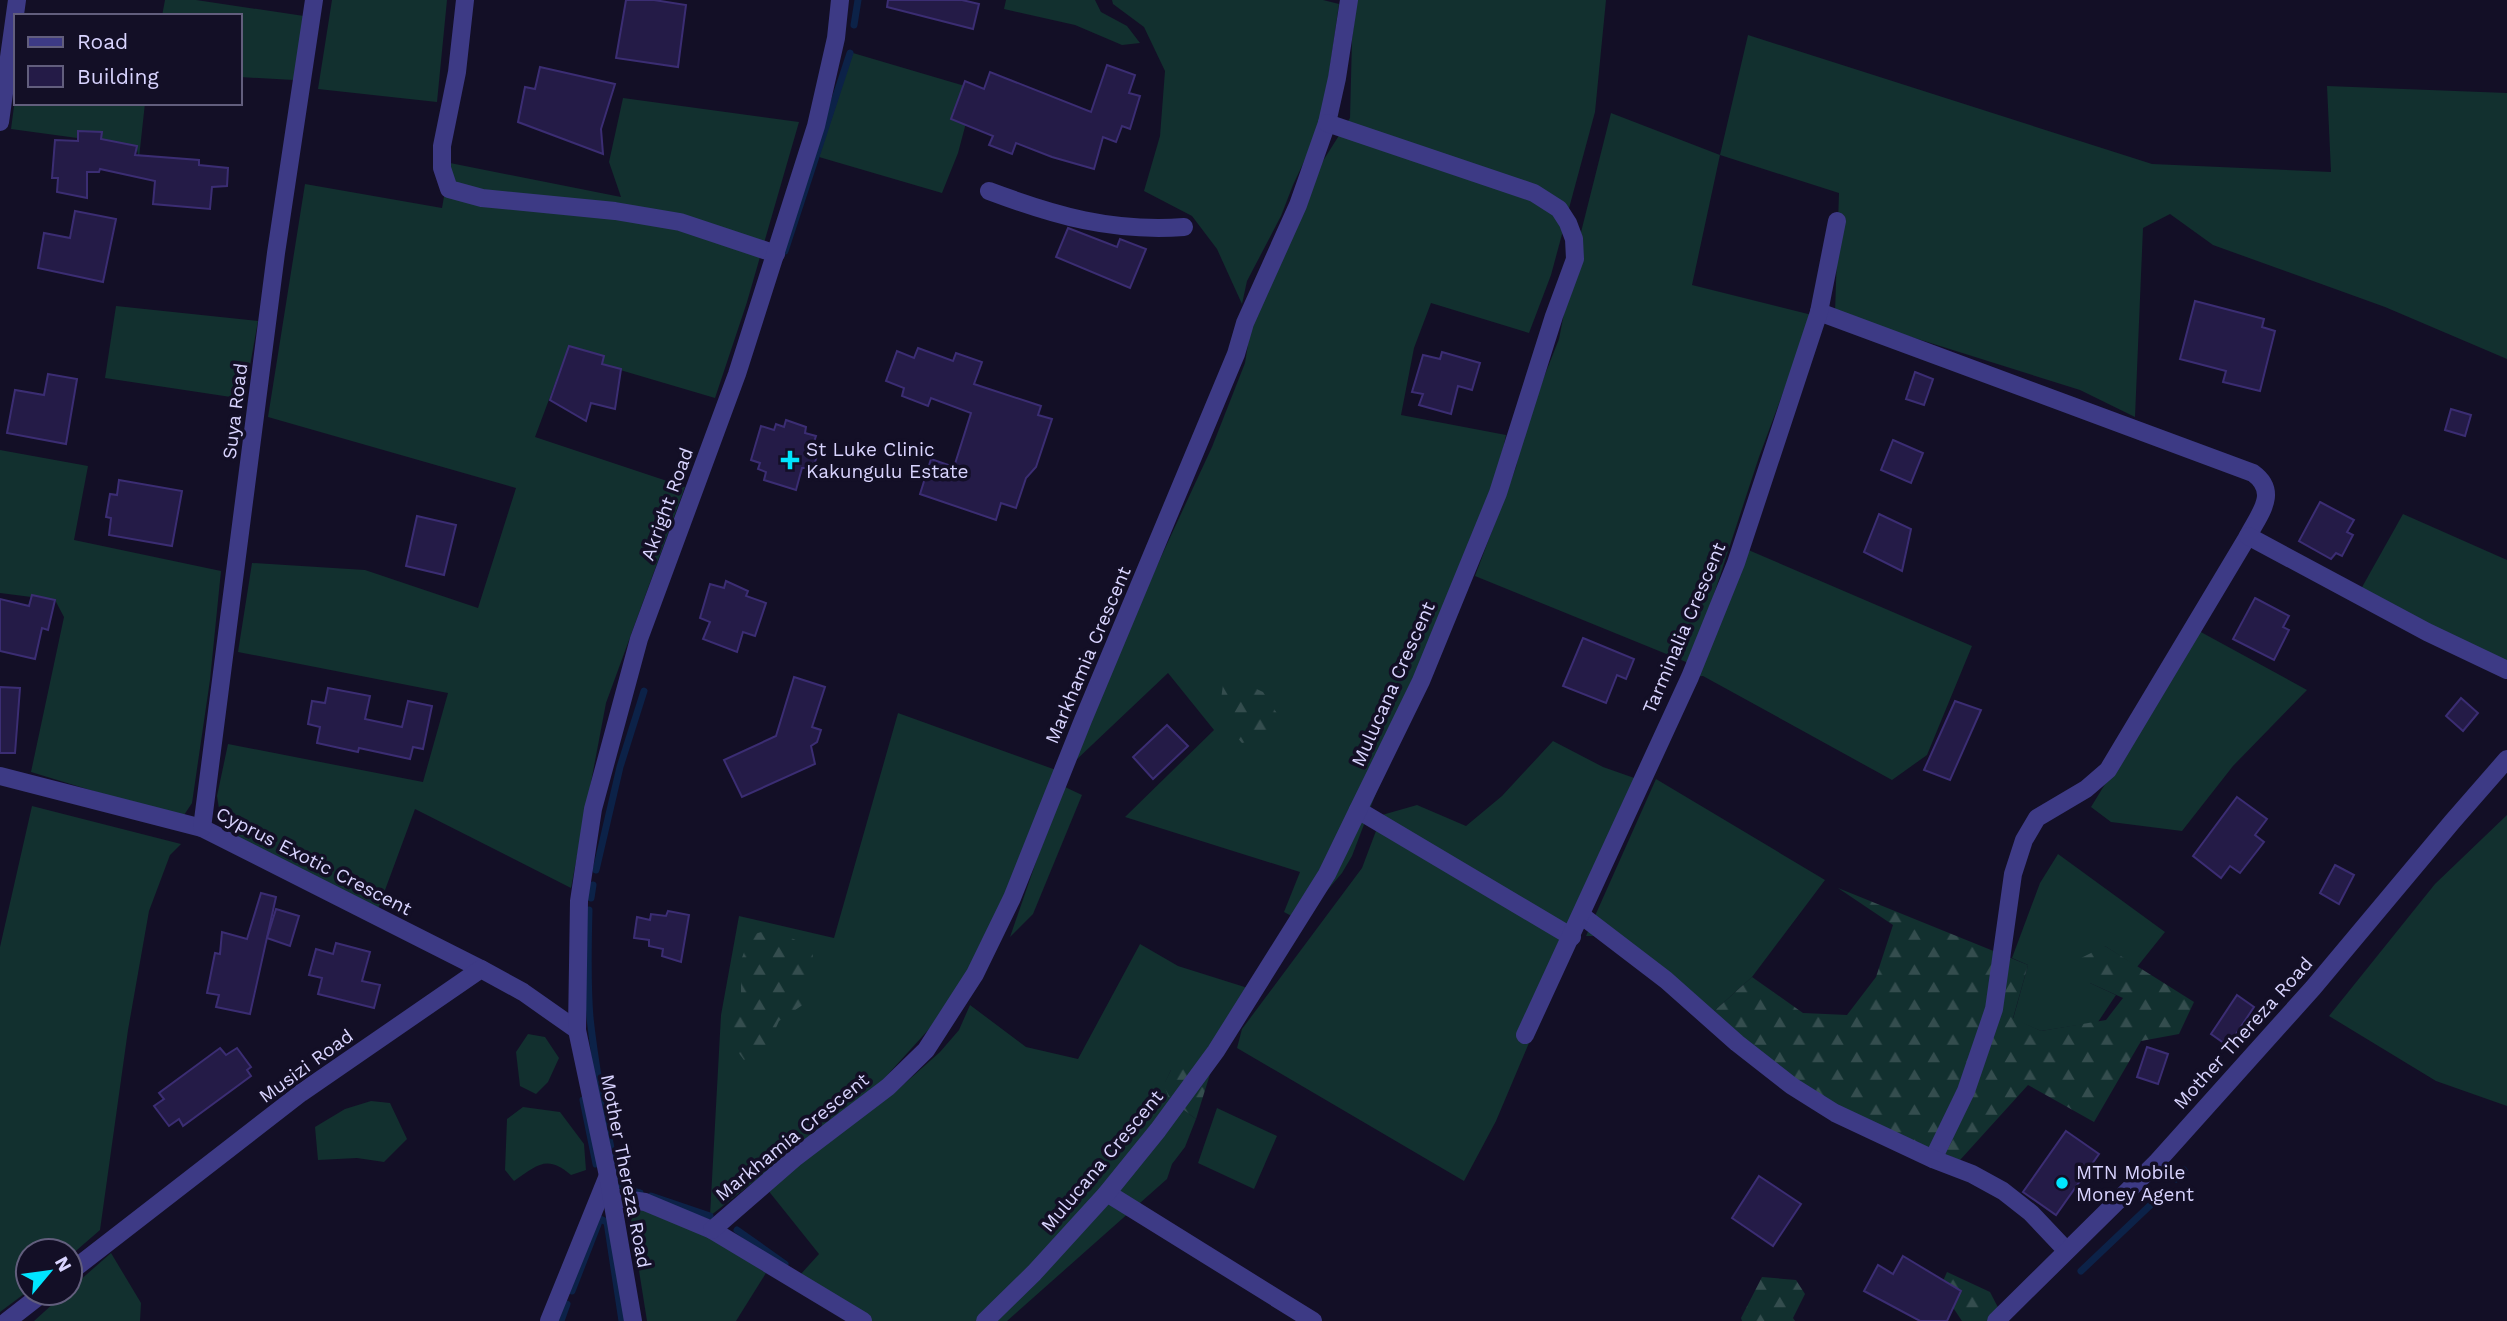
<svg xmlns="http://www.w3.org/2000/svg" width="2507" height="1321" font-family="'Work Sans',sans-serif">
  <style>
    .grass { fill: #12302f }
    .forest { fill: url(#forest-firs) }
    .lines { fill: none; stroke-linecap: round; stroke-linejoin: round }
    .stream { stroke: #0c2248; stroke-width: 7 }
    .building { fill: #241b47; stroke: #3b2d73; stroke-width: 2 }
    .minor { stroke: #3d3a85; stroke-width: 18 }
    .tertiary { stroke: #3d3a85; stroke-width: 18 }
    .poi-dot { fill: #00e5ff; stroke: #130f26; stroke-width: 2.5 }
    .labels { text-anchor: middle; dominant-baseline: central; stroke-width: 7; stroke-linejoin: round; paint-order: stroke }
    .street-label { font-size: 19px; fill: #d9d4ff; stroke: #130f26 }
    .poi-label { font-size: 19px; fill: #d9d4ff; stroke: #130f26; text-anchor: start }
  </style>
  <defs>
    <pattern id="forest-firs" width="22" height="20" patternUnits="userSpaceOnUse" patternTransform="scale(1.75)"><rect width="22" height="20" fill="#12302f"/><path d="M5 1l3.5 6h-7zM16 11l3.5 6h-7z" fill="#344d4e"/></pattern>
  </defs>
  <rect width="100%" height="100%" fill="#130f26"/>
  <g class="grass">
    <polygon points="165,0 196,0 304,16 294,80 240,77 240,16 162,16"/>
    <polygon points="332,0 447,0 437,102 318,89"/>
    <polygon points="1006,0 1095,0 1101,12 1127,26 1140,43 1122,45 1075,25 1004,9"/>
    <polygon points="1112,0 1323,0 1339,4 1322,123 1293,185 1281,216 1247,281 1242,304 1217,249 1192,216 1144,191 1160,136 1165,71 1144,27 1113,4"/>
    <polygon points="1357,0 1606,0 1595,112 1551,275 1529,333 1431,303 1414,348 1401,415 1506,435 1498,473 1352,856 1342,873 1301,921 1284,912 1300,872 1125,817 1214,730 1168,673 1074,762 1148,585 1212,447 1245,363 1257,289 1321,164 1350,118 1352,39"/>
    <polygon points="1748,35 2152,164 2331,172 2327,86 2507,93 2507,359 2385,307 2213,245 2170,214 2143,228 2135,417 2080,390 1835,313 1839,193 1720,155 1692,285 1812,315 1759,457 1691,664 1475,576 1516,467 1525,425 1559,339 1575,256 1611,113 1720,155"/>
    <polygon points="853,53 975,89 958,153 942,193 819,157"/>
    <polygon points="16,91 16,103 145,103 139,158 136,146 11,129"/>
    <polygon points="623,98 799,122 747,302 715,398 566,354 535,437 685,487 606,703 571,888 415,809 378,909 233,835 220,815 217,796 228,744 423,782 448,693 238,652 252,563 365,570 478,608 516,488 268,417 305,184 442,208 450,163 621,197 609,162"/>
    <polygon points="116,306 258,321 244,399 105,378"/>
    <polygon points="0,450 88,466 74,540 221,571 210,680 192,803 182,818 31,772 64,617 55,600 0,593"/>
    <polygon points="2403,514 2507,560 2507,666 2361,589"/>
    <polygon points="1746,549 1972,646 1927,755 1892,780 1703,676 1690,677"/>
    <polygon points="2199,631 2307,690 2233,766 2182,831 2111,822 2091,807"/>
    <polygon points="898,713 1056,770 991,947 930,1028 881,1082 710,1216 721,1015 739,916 834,938"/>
    <polygon points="1553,741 1603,767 1640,780 1496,1121 1464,1181 1237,1048 1242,1029 1362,868 1382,815 1417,805 1466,826 1502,796"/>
    <polygon points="1656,779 1825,880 1752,977 1712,1013 1606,936 1586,936"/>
    <polygon points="1065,787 1082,795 1033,914 1010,937 1038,856"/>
    <polygon points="32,806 181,844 170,855 149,911 128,1030 100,1230 70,1256 70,1251 28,1251 28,1291 0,1312 0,947"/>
    <polygon points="2507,815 2507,1106 2436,1081 2329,1016 2435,884"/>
    <polygon points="2058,854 2165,932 2137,967 2105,946 2090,983 2116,995 2098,1022 2041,1031 2013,1019 2028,965 2012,958 2040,883"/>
    <polygon points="1140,944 1178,966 1251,989 1211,1071 1171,1070 1165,1083 1169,1099 1196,1119 1185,1147 1172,1164 1167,1179 1007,1321 872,1321 800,1275 819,1254 767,1189 895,1092 940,1052 959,1030 970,1005 1026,1047 1078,1059"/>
    <polygon points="528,1034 545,1037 559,1058 548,1082 536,1094 520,1086 516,1052"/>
    <polygon points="371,1101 390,1103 407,1139 384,1162 357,1158 318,1160 315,1127 345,1109"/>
    <path d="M 523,1107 L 560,1112 L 584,1144 L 586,1170 L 571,1175 C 547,1154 537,1165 514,1181 L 505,1170 L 507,1119 Z"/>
    <polygon points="1217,1108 1277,1136 1254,1189 1198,1163"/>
    <polygon points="646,1210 718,1240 766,1273 736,1321 647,1321 631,1220 636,1211"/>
    <polygon points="111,1253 141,1303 140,1321 34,1321 65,1293 70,1293 70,1289"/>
  </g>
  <g class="forest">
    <path d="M 1240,681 L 1263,692 L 1280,718 L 1266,737 L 1242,743 C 1221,718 1218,718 1223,685 Z"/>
    <polygon points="1838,888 2028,965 2013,1018 2041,1031 2106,1020 2123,998 2090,983 2075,961 2105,946 2194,1002 2179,1034 2141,1041 2094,1122 2028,1085 1960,1160 1839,1116 1712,1013 1752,977 1803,1013 1847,1015 1876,977 1893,925"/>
    <polygon points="772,929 802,943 813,955 804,1004 779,1021 767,1048 744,1060 729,1040 741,1003 741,960 751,935"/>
    <polygon points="1192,1063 1211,1071 1196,1119 1169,1099 1164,1084 1171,1070"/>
    <polygon points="1947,1272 1990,1292 2005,1321 1962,1321 1940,1288"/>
    <polygon points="1762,1277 1796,1280 1805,1294 1793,1318 1795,1321 1742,1321 1741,1318"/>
  </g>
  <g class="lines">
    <g class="stream">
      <polyline points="854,25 858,0"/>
      <polyline points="785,251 850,53"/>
      <polyline points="596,870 620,767 644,691"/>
      <polyline points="591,898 593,885"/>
      <path d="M 589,910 C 588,946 587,982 590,1018 C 596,1072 606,1125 617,1178 L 624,1189 L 640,1193"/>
      <polyline points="583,1100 596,1164"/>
      <polyline points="2176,1179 2184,1170"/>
      <polyline points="651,1196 710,1216"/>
      <polyline points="737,1230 785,1264"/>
      <polyline points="2081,1271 2161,1195"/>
      <polyline points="572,1291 600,1219 607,1222 622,1321"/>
      <polyline points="561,1321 567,1304"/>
    </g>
  </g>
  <g class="building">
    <polygon points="626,0 654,0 686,5 678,67 616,58"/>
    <polygon points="888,0 962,0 979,4 973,29 887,7"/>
    <polygon points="1107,65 1135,75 1129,93 1140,96 1130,129 1122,126 1116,142 1103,137 1094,169 1052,157 1016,143 1012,154 989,145 993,136 951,119 965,81 984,89 990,72 1091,112"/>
    <polygon points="540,67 615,84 601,129 603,154 518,122 525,87 535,89"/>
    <polygon points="78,131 102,132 101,139 137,146 135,155 199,160 199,165 228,168 227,186 212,187 210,209 153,204 155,181 100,169 99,172 87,172 87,198 57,192 58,178 52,178 55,140 78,141"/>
    <polygon points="75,211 116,219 103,282 38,268 44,233 70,238"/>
    <polygon points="1068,228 1117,247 1120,239 1146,249 1130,288 1056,257"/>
    <polygon points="2195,301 2264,319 2262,327 2275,331 2260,391 2223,382 2226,371 2180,359"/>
    <polygon points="569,346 604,356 602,364 621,369 615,409 591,403 586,421 550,400"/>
    <polygon points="918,348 953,361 956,353 982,362 974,384 1041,406 1038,415 1052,419 1036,467 1026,478 1016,508 1001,503 996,520 920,494 931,459 954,467 971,413 931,398 928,406 902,396 904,388 886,381 897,351 914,358"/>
    <polygon points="1442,352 1480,363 1472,390 1458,386 1451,414 1419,405 1423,394 1412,392 1423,355 1440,359"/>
    <polygon points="1915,372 1933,379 1924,405 1906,399"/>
    <polygon points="48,374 77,379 66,444 7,433 15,390 44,395"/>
    <polygon points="2451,409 2471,415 2465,436 2445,430"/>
    <polygon points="786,420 806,427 805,433 816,436 813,445 820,447 813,468 802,468 796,490 764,480 766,472 758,469 760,463 751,460 761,426 774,430 776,424 784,427"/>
    <polygon points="1893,440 1923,453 1911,483 1881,470"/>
    <polygon points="119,480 182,491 172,546 109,535 111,518 106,517 110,494 117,495"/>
    <polygon points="2320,502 2354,520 2347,532 2353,535 2342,556 2336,553 2331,559 2299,541"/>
    <polygon points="1879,514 1911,529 1902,571 1864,552"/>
    <polygon points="417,516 456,525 444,575 406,566"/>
    <polygon points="726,581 748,591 746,596 766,603 755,636 743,632 737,652 703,639 710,622 700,618 710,584 724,588"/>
    <polygon points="32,595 55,600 48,630 42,628 35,659 0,651 0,599 29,606"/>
    <polygon points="2255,598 2289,616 2283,627 2289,630 2274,660 2233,639"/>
    <polygon points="1583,638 1634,659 1626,679 1617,675 1606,703 1563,686"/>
    <polygon points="794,677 825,687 812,727 821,730 817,742 811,746 815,764 742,797 724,760 776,736"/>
    <polygon points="0,687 20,688 15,753 0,753"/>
    <polygon points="328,688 370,696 365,719 402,727 408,701 432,706 423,749 413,747 410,759 359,748 358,752 317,743 320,727 308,724 312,701 325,703"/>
    <polygon points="2461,698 2478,713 2463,731 2446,716"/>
    <polygon points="1955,701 1981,710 1950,780 1924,770"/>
    <polygon points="1167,725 1188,746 1153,779 1133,757"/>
    <polygon points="2237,797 2267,819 2255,835 2264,842 2240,873 2230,866 2221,878 2193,856"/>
    <polygon points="2335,865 2354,875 2339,904 2320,893"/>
    <polygon points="261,893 276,897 250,1014 216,1007 219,995 207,993 215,953 220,954 222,932 247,939"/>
    <polygon points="276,909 299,916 290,946 267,938"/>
    <polygon points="668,911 689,915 681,962 662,956 663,949 649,946 649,940 634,938 637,917 650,920 651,914 666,916"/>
    <polygon points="336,943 370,952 362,981 380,985 374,1008 318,994 322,978 309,975 316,949 333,954"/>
    <polygon points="2237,995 2254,1007 2228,1046 2211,1034"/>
    <polygon points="2147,1047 2168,1054 2158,1084 2137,1077"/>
    <polygon points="220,1048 226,1055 237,1048 251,1067 247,1070 251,1076 183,1126 179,1119 169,1126 154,1106 164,1099 159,1093"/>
    <polygon points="2066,1131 2099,1154 2056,1215 2023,1192"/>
    <polygon points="1759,1176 1801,1204 1773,1246 1732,1218"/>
    <polygon points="1903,1256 1961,1291 1947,1321 1920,1321 1864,1291 1878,1265 1893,1274"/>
  </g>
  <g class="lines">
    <g class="minor">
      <polyline points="465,0 457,72 442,146 442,168 449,189 482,198 615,211 680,222 776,254"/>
      <polyline points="0,122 17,0"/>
      <path d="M 989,191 C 1056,216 1111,232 1184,227"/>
      <path d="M 1819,312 L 2253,473 C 2279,492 2260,513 2248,536 L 2108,770 L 2086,789 L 2037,818 L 2024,840 L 2013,874 L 1994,1009 L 1966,1091 L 1933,1159"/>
      <polyline points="2248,536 2427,632 2507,670"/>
      <polyline points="0,776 202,828 481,969"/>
      <polyline points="1358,810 1572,937"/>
      <polyline points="202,828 276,253 314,0"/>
      <polyline points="1581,915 1666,980 1737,1043 1792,1086 1835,1113 1933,1159 1972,1174 2003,1191 2031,1213 2066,1250"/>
      <polyline points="1525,1035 1690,677 1736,563 1819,312 1837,221"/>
      <polyline points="1107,1193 1313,1321"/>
      <polyline points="611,1197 645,1202 712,1230 863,1321"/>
      <polyline points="712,1230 796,1157 888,1087 926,1050 975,974 1012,898 1083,720 1236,354 1245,323 1298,205 1327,123 1337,78 1349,0"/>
      <polyline points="70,1272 301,1093 481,969 523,992 577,1030"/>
      <polyline points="7,1321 43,1293"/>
      <polyline points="549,1321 607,1178"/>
      <polyline points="985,1321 1034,1273 1107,1193 1158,1130 1216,1051 1327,874 1358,810 1421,681 1498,493 1554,316 1575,259 1574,239 1568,223 1559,209 1534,193 1327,123"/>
    </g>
    <g class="tertiary">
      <polyline points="633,1321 608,1176 577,1030 579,901 593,809 639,639 737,374 816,126 836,38 840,0"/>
      <polyline points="1996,1321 2156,1163 2313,988 2452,822 2507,759"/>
    </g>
  </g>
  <g class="poi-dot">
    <path d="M786.5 449.5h7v7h7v7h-7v7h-7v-7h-7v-7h7z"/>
    <circle cx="2062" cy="1183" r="7"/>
  </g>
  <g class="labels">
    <g class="street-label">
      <text transform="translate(235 411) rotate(-83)">Suya Road</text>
      <text transform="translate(667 504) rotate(-70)">Akright Road</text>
      <text transform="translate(1684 628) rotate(-67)">Tarminalia Crescent</text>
      <text transform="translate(1088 655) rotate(-67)">Markhamia Crescent</text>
      <text transform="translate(1393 684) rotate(-66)">Mulucana Crescent</text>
      <text transform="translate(314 861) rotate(27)">Cyprus Exotic Crescent</text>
      <text transform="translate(2243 1033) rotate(-48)">Mother Thereza Road</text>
      <text transform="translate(306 1066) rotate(-36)">Musizi Road</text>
      <text transform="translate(792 1137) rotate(-39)">Markhamia Crescent</text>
      <text transform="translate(1102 1161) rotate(-50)">Mulucana Crescent</text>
      <text transform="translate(626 1171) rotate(79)">Mother Thereza Road</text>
    </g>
    <g class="poi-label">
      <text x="806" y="449">St Luke Clinic<tspan x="806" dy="22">Kakungulu Estate</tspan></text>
      <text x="2076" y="1172">MTN Mobile<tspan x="2076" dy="22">Money Agent</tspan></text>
    </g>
  </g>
  <rect x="14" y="14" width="228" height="91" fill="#130f26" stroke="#625e7d" stroke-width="2"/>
  <rect x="28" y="37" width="35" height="10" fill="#3d3a85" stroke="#625e7d" stroke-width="2"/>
  <text x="77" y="49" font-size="21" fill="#d9d4ff">Road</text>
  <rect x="28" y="66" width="35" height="21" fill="#241b47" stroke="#625e7d" stroke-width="2"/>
  <text x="77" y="84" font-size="21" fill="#d9d4ff">Building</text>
  <g transform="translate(49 1272) rotate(61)"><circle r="33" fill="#130f26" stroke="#625e7d" stroke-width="2"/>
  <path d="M0-5L12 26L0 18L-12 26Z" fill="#00e5ff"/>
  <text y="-10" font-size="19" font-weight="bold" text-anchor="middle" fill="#d9d4ff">N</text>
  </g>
</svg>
